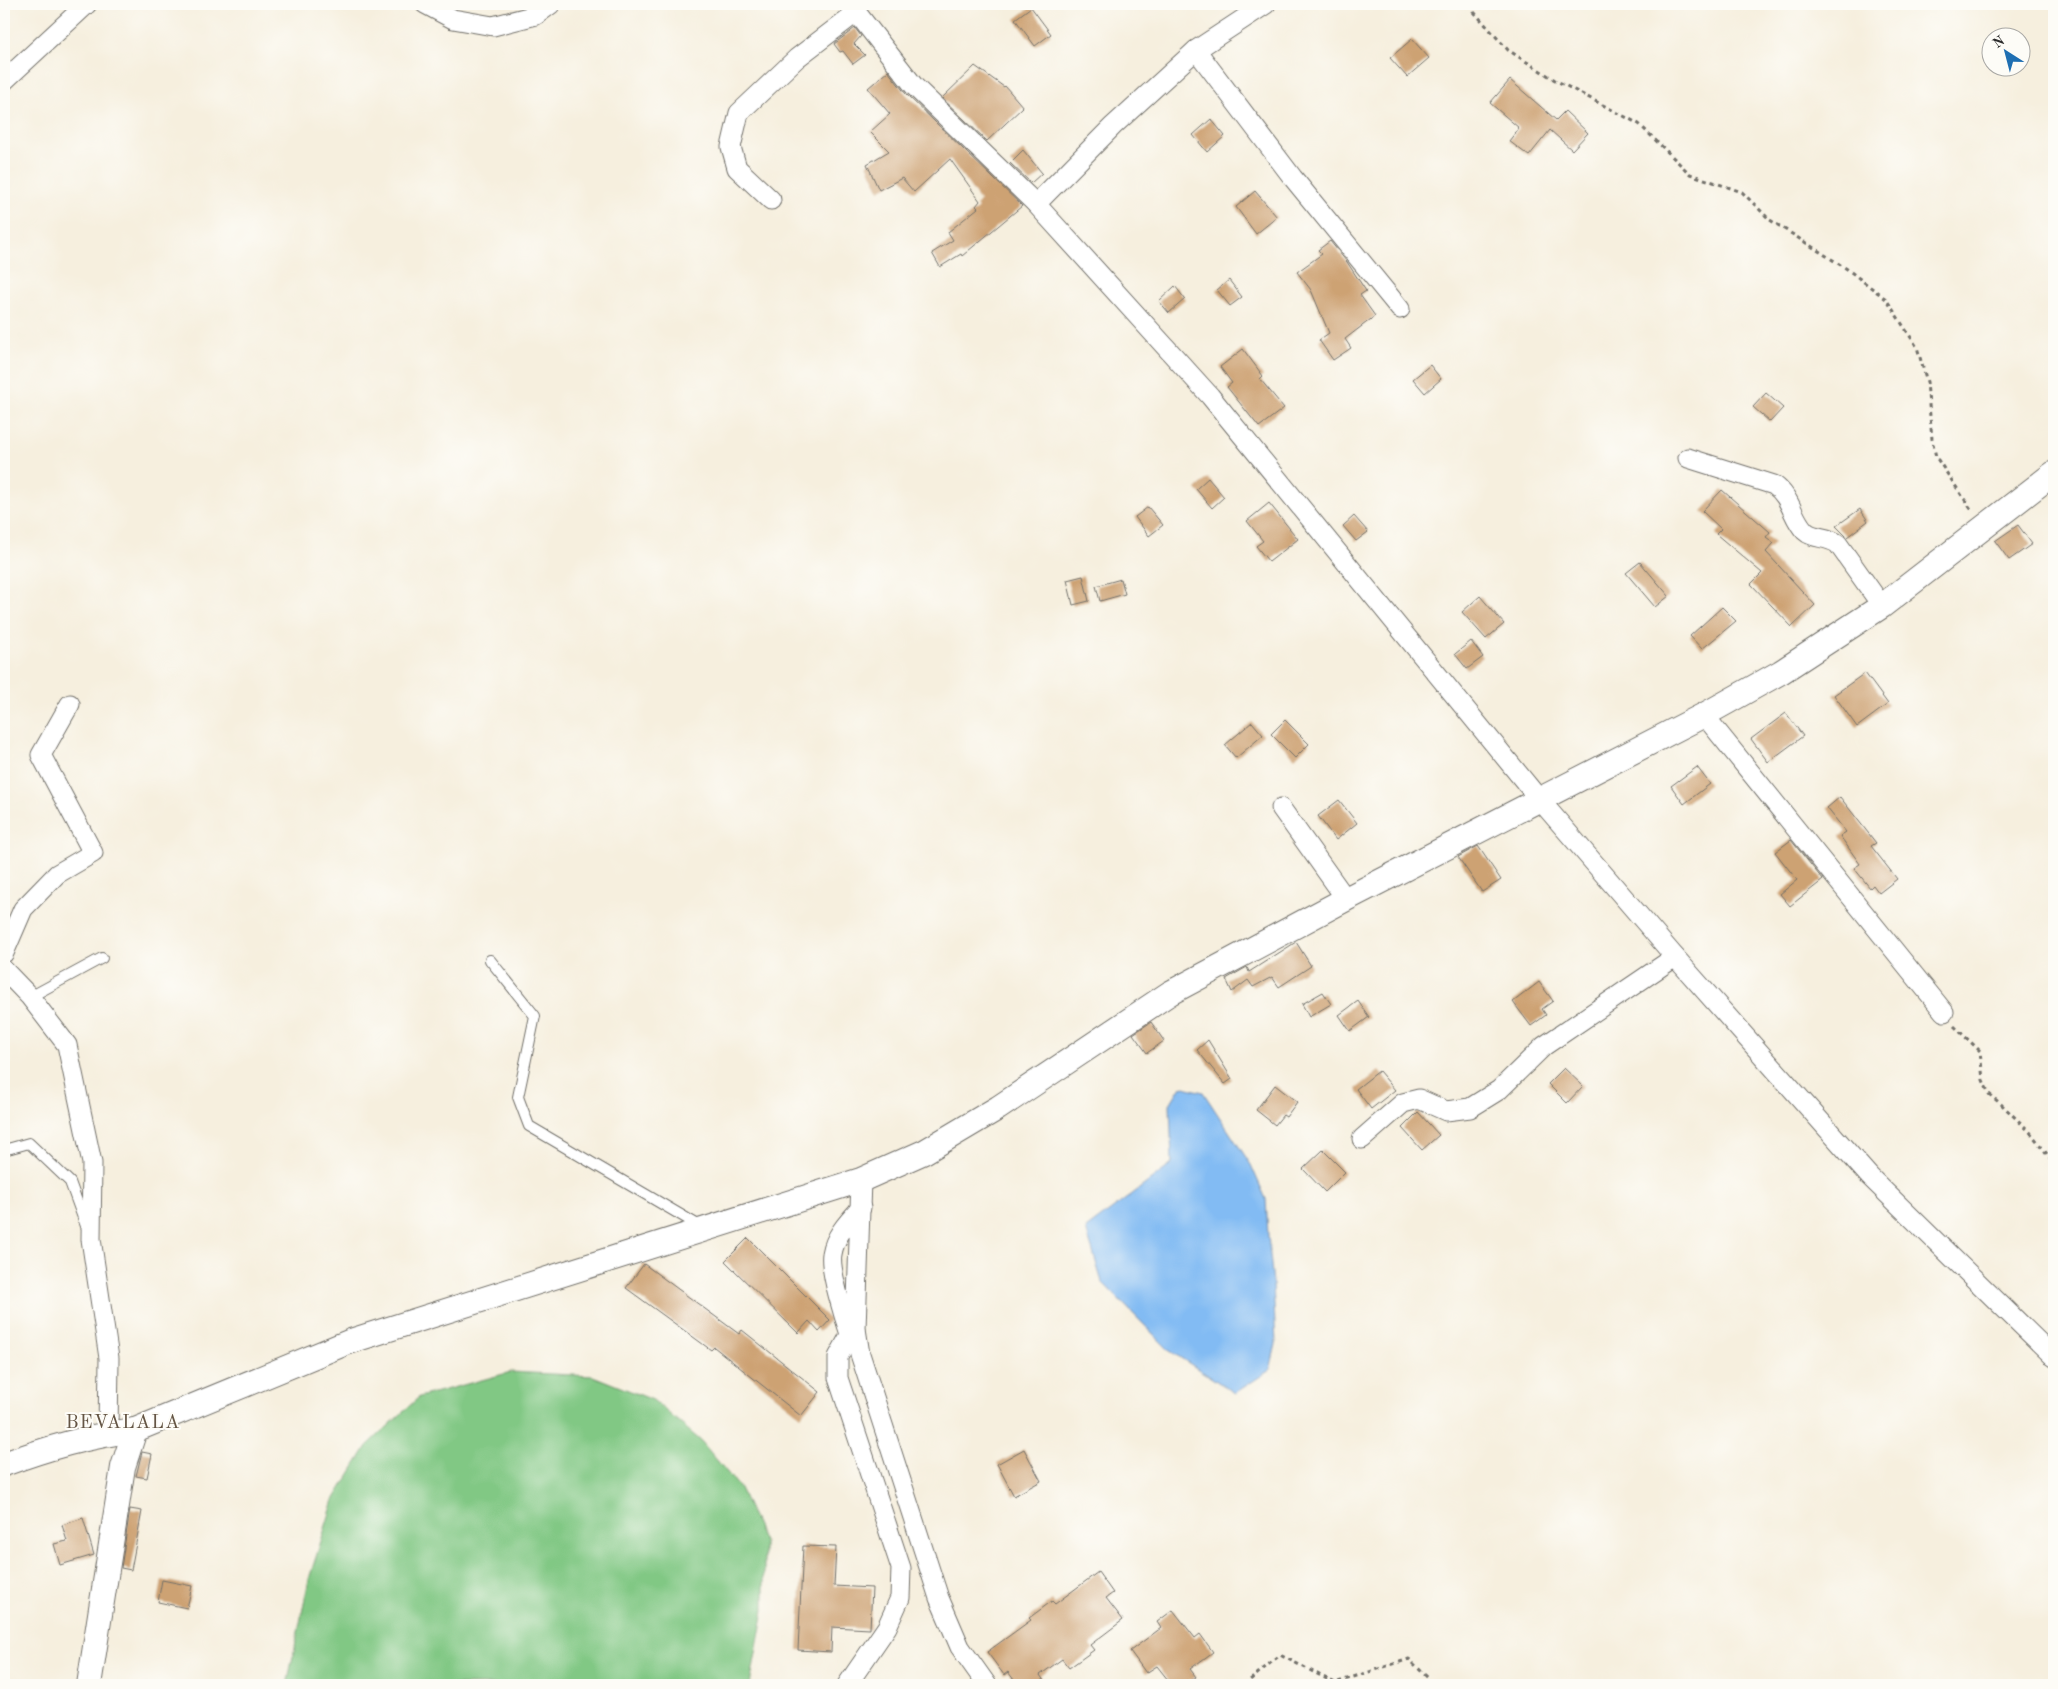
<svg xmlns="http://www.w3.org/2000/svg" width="2058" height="1689" font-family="'Old Standard TT',serif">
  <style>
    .green { fill: #81c884; stroke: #567a58 }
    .water { fill: #82bbf3; stroke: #56738f }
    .building { fill: #cda273 }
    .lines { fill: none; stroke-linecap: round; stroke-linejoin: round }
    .service-casing { stroke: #72706a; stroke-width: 12 }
    .minor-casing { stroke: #72706a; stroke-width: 21 }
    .tertiary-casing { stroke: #72706a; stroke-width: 26 }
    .path { stroke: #72706a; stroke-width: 3; stroke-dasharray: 4 4; stroke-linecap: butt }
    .service { stroke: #fff; stroke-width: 10 }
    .minor { stroke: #fff; stroke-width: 19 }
    .tertiary { stroke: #fff; stroke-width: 24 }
    .labels { text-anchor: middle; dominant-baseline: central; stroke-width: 4; stroke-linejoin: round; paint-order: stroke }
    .neighbourhood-label { font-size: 19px; letter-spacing: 1px; fill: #645544; stroke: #fdfcf7 }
  </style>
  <rect width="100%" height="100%" fill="#fdfcf7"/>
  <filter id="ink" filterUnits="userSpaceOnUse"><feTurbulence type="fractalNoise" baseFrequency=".02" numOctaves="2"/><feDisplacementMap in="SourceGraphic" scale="10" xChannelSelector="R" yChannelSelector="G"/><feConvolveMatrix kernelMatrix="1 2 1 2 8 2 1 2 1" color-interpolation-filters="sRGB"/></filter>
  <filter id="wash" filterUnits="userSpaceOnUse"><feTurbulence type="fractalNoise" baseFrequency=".0096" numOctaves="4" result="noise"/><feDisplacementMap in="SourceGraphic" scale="20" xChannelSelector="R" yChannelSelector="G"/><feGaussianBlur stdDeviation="1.12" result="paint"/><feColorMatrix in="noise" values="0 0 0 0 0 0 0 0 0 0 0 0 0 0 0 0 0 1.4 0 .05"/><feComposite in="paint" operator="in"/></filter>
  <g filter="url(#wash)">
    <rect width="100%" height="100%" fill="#f6efde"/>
    <polygon class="green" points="511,1372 593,1376 653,1400 701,1441 740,1488 764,1542 764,1610 750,1685 287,1685 309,1579 334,1500 367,1446 419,1397"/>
    <polygon class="water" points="1181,1086 1203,1092 1251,1165 1266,1199 1268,1236 1273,1283 1276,1344 1270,1370 1235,1393 1170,1351 1102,1282 1086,1229 1172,1164 1170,1104"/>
    <g id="blocks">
      <g class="building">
        <polygon points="1031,7 1051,34 1035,46 1015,19"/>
        <polygon points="855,28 861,36 854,44 865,55 853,64 843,51 840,52 834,44"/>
        <polygon points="1412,39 1429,58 1407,77 1390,58"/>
        <polygon points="975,66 1004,87 1005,86 1023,107 987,141 942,98"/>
        <polygon points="888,71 906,94 1022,206 962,256 961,254 940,267 932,253 953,240 948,232 978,208 976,206 980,201 950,159 914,192 902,178 879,190 867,164 889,151 870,132 890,114 868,88"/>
        <polygon points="1510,80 1556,120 1565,111 1588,133 1572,150 1550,130 1529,156 1509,141 1519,128 1490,103"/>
        <polygon points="1211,119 1225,136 1207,152 1193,135"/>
        <polygon points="1023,150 1042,173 1031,183 1010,163"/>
        <polygon points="1255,191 1277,217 1256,234 1236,207"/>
        <polygon points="1330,241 1347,262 1366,291 1360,295 1375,316 1345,339 1351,348 1333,360 1319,340 1329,333 1311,290 1297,272 1322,254 1318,250"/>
        <polygon points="1229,280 1242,297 1230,306 1217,290"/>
        <polygon points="1175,286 1185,299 1169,313 1159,301"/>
        <polygon points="1243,349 1263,376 1260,379 1284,408 1259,427 1227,387 1232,383 1220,367"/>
        <polygon points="1430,365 1441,379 1425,393 1413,379"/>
        <polygon points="1766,393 1783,408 1770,422 1753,407"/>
        <polygon points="1208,478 1224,497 1212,508 1196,489"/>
        <polygon points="1722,490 1770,532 1766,537 1774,543 1766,552 1815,605 1792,627 1751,584 1762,573 1716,534 1721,529 1702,511"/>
        <polygon points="1269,503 1298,539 1269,562 1256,546 1263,541 1247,521"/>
        <polygon points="1148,507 1163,525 1149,536 1135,517"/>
        <polygon points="1860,509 1868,521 1847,537 1836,526"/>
        <polygon points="1354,516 1368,532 1356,541 1343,526"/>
        <polygon points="2018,525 2032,544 2009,560 1995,541"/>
        <polygon points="1640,562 1669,596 1655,607 1626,573"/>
        <polygon points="1083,576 1089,601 1073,605 1067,580"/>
        <polygon points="1121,579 1125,594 1100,601 1096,586"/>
        <polygon points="1480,596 1504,624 1486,639 1462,612"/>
        <polygon points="1722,607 1736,621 1702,649 1690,636"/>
        <polygon points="1471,641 1483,657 1467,669 1455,654"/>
        <polygon points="1865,673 1888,704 1857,727 1834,695"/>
        <polygon points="1786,713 1803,736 1768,762 1751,739"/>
        <polygon points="1285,720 1309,744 1295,758 1271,734"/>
        <polygon points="1252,722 1263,735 1236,758 1225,745"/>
        <polygon points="1697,767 1710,784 1684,804 1671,786"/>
        <polygon points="1840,797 1876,843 1871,846 1897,879 1879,893 1873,885 1870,888 1854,868 1860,864 1840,836 1846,832 1827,808"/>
        <polygon points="1339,800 1357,823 1336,840 1318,816"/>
        <polygon points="1791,840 1823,880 1790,906 1780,894 1797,880 1775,852"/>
        <polygon points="1478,846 1501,880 1482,892 1458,857"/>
        <polygon points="1296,942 1311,966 1279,987 1272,977 1253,987 1248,980 1232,992 1226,979 1247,967 1249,972"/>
        <polygon points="1539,982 1553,1001 1542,1009 1546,1015 1531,1026 1513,1002"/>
        <polygon points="1323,992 1331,1004 1309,1017 1302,1004"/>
        <polygon points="1358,1001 1369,1017 1350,1031 1339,1015"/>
        <polygon points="1151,1022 1164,1041 1147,1053 1133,1034"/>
        <polygon points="1208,1040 1232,1079 1225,1084 1197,1050"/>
        <polygon points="1564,1068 1583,1086 1567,1103 1548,1084"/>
        <polygon points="1379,1071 1395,1090 1371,1109 1356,1089"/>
        <polygon points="1275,1085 1297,1102 1286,1117 1283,1115 1275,1125 1256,1110"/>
        <polygon points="1418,1112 1439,1135 1422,1150 1402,1128"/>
        <polygon points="1323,1150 1345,1172 1325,1192 1303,1169"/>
        <polygon points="748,1238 830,1320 819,1332 809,1321 798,1333 725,1261"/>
        <polygon points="644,1264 739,1334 742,1330 820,1392 801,1416 714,1347 711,1350 626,1288"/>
        <polygon points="1024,1449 1041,1481 1014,1496 997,1464"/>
        <polygon points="142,1452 152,1454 147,1478 136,1476"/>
        <polygon points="130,1509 142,1511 131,1570 121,1568"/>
        <polygon points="83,1518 94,1555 60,1565 54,1544 67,1541 62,1525"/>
        <polygon points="803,1546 836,1547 834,1586 872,1588 870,1629 832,1627 831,1652 798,1650"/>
        <polygon points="1098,1572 1113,1593 1106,1598 1123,1620 1090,1645 1094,1650 1069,1668 1062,1659 1040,1675 1047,1685 1018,1685 1008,1672 1004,1675 987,1652 1031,1620 1029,1618 1052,1601 1055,1604"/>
        <polygon points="162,1580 192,1586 187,1608 158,1602"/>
        <polygon points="1173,1610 1195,1638 1200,1634 1213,1652 1190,1669 1196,1677 1185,1685 1172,1685 1157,1666 1146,1673 1130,1651 1161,1628 1157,1622"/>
      </g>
    </g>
  </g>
  <g filter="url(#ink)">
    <use href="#blocks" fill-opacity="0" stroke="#72706a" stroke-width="1"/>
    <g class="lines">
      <defs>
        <g id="service">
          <polyline points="490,960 535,1016 518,1097 529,1126 703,1228"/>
          <polyline points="30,997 102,958"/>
          <polyline points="4,1150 29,1143 70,1182 86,1226"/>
        </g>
        <g id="minor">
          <polyline points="425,4 453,19 493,26 536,15 551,4"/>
          <polyline points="850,4 914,86 1036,204 1210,396 1539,799 1675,957 1870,1177 2054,1357"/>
          <polyline points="1196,50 1293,178 1400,309"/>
          <polyline points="4,81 87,4"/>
          <polyline points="771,200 737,168 731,147 739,113 797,58 857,12"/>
          <polyline points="1036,204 1113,126 1196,50 1266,4"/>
          <path d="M 1688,458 L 1774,485 C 1792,498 1792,518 1805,531 C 1813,539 1827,536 1838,544 L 1882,606"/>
          <polyline points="1704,715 1944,1012"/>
          <polyline points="1281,808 1346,899"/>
          <polyline points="4,953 23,909 57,874 93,853 41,755 70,704"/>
          <polyline points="4,970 30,997 67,1045 92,1163 91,1239 109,1358 108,1433"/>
          <polyline points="1362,1139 1403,1103 1419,1099 1446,1111 1470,1108 1499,1090 1544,1046 1675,957"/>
          <polyline points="861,1180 856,1329 860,1354 939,1598 960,1647 987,1685"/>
          <path d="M 851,1337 C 845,1320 829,1270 832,1254 C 835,1235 849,1221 861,1208"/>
          <polyline points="847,1685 887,1627 900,1598 901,1568 838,1378 838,1357 850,1335 856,1329"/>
        </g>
        <g id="tertiary">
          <path d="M 4,1464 C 48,1448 88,1436 135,1430 L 351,1341 L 861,1180 L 924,1152 L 998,1108 L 1170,993 L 1346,899 L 1704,715 L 1781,672 L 1882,606 L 2054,473"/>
          <polyline points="89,1685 123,1467 135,1430"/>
        </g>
      </defs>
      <use href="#service" class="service-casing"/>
      <use href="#minor" class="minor-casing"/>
      <use href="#tertiary" class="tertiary-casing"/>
      <g class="path">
        <polyline points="1472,4 1474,12 1508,50 1555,80 1639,124 1690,174 1742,192 1770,220 1847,269 1886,299 1917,347 1927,382 1932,439 1936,457 1973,512"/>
        <polyline points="1954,1026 1980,1051 1983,1080 1989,1094 2001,1104 2030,1132 2054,1163"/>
        <polyline points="1244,1685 1280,1655 1335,1683 1409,1659 1435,1685"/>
      </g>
      <use href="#service" class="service"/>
      <use href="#minor" class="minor"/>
      <use href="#tertiary" class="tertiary"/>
    </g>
  </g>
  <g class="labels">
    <g class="neighbourhood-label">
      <text x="123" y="1423">BEVALALA</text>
    </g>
  </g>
  <rect width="2058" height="1689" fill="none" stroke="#fdfcf7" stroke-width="20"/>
  <g transform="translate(2006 52) rotate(324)"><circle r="24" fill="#fdfcf7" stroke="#a9a8a5"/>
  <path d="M0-4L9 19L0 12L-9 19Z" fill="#1f6fb2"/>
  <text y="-8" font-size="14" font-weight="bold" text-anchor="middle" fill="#2b2b2b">N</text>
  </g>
</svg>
